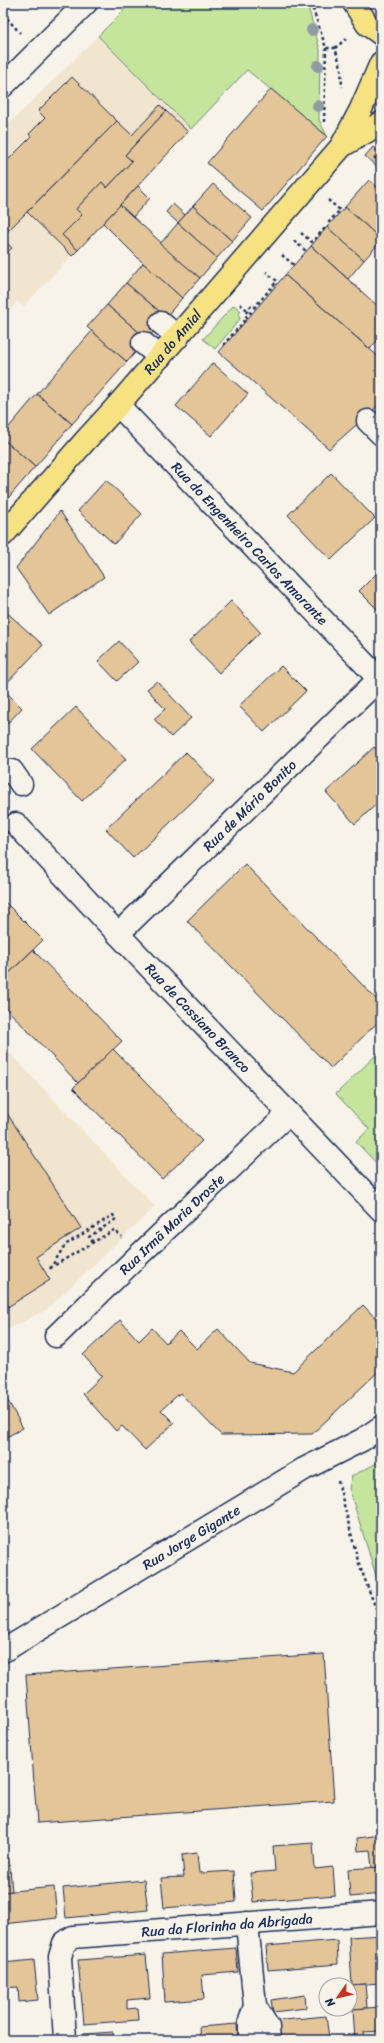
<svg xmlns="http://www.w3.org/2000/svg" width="384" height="2043" font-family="Sriracha,sans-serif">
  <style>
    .built { fill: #f1e5d0 }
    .green { fill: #c5e59d; stroke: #708a7e }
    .building { fill: #e4c597; stroke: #1b2f5e }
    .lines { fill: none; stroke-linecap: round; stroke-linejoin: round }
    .minor-casing { stroke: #1b2f5e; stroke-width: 25 }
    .major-casing { stroke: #1b2f5e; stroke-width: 25 }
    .highway-casing { stroke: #1b2f5e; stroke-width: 25 }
    .path { stroke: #1b2f5e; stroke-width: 2.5; stroke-dasharray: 3 3; stroke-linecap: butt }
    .minor { stroke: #f7f3e8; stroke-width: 22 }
    .major { stroke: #f7e281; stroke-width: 22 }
    .highway { stroke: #f7e281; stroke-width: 22 }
    .tree { fill: #919ba3 }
    .labels { text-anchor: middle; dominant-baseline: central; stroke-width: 3; stroke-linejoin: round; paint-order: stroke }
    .street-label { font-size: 14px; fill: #1b2f5e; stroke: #f7f3e8 }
  </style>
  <rect width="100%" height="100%" fill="#f7f3e8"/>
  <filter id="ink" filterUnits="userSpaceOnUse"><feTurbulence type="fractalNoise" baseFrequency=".025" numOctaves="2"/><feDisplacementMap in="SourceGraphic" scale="8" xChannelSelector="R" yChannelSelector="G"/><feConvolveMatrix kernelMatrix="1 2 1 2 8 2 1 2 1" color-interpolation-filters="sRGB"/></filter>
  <g filter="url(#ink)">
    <g class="built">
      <polygon points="131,3 305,3 308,5 23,307 17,301 3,320 3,130"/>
      <polygon points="3,1046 155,1207 46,1310 3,1332"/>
    </g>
    <g class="green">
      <polygon points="131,3 307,3 320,50 319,120 327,136 247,70 191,129 98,36"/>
      <polygon points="234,305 241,311 239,314 240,319 215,349 203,339"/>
      <polygon points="381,1050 381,1168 356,1142 369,1129 336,1094"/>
      <polygon points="381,1461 381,1592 349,1488 352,1476"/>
    </g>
    <g class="building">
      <polygon points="72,77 117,121 3,236 3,165 31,137 29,134 45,118 38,111"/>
      <polygon points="271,89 327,136 263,211 207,163"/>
      <polygon points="160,105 166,111 125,155 132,161 107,188 102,182 76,209 82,215 62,235 78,250 72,256 27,212 117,121 132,135"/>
      <polygon points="166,111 188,132 78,250 62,235 82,215 76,209 102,182 107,188 132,161 125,155"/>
      <polygon points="373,147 381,154 379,169 365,156"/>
      <polygon points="381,167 381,178 376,173"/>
      <polygon points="369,180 381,190 381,239 345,207"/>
      <polygon points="213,184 252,218 232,241 193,206"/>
      <polygon points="138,186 150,198 133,217 120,205"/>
      <polygon points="173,204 185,215 178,223 166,212"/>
      <polygon points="120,205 200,278 182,298 143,263 103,223"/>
      <polygon points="193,206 232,241 217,258 178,223"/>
      <polygon points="345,207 381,239 381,241 364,260 327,227"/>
      <polygon points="178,223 217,258 200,278 160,244"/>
      <polygon points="327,227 364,260 348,279 311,246"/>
      <polygon points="3,239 12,248 3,257"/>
      <polygon points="311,246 381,309 381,336 370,349 285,275"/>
      <polygon points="143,263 182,298 166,317 126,283"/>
      <polygon points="285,275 381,359 381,403 329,449 219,352"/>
      <polygon points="126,283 166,317 147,339 107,305"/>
      <polygon points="107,305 147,339 127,362 87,327"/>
      <polygon points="92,331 127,362 72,424 37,394"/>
      <polygon points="213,363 248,394 211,436 176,406"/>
      <polygon points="37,394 72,424 35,467 3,439 3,434"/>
      <polygon points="3,439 35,467 3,504"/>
      <polygon points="331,473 375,518 331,560 288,515"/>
      <polygon points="106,480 142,514 114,544 78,511"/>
      <polygon points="60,511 104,577 49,615 16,568"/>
      <polygon points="381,569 381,613 359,591"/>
      <polygon points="231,601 260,632 219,673 189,642"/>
      <polygon points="3,609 43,645 3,687"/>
      <polygon points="119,641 138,662 117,681 98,661"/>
      <polygon points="281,666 306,691 264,732 239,706"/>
      <polygon points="157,681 191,718 171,737 154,719 165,709 147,689"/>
      <polygon points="3,689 22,708 7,724 3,723"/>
      <polygon points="76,707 126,759 82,801 32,749"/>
      <polygon points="374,747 381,754 381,800 355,824 326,792"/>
      <polygon points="186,752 214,781 133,858 106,829"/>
      <polygon points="245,864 381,1004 381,1019 331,1068 187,921"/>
      <polygon points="3,900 43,940 3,979"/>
      <polygon points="33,950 122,1041 78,1083 3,1005 3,979"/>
      <polygon points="113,1049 202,1141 162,1179 73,1088"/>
      <polygon points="3,1107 81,1228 36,1257 50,1280 3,1310"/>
      <polygon points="363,1305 381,1324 381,1369 312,1434 221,1435 180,1393 161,1410 174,1423 145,1450 122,1426 116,1431 83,1394 102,1376 83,1355 120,1320 139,1341 152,1328 166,1343 179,1331 197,1349 218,1329 250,1363 293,1372"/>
      <polygon points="3,1392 23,1428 3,1439"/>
      <polygon points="324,1654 334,1801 37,1823 26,1675"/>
      <polygon points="381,1835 381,1867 372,1868 370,1850 358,1851 357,1838"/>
      <polygon points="313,1843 315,1869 333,1867 335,1895 253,1902 250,1873 275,1871 273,1846"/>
      <polygon points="197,1853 199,1873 234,1871 236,1902 164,1908 161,1878 184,1877 182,1855"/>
      <polygon points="9,1858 12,1891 3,1892 3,1859"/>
      <polygon points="381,1867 381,1894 350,1897 348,1869"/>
      <polygon points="144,1880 148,1910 66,1918 63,1888"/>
      <polygon points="54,1887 57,1918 3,1924 3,1892"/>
      <polygon points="381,1935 381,1983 352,1985 349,1937"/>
      <polygon points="337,1940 338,1964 268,1970 266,1946"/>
      <polygon points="236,1948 238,1972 202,1975 204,1999 165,2002 162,1954"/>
      <polygon points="146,1955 150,1998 127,2000 127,2009 137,2008 138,2020 84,2024 78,1960"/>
      <polygon points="34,1960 38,2000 19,2002 18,1987 3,1988 3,1963"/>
      <polygon points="365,1984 367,2008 336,2010 350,2009 350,1985"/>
      <polygon points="305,1995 306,2008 273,2012 271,2000"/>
      <polygon points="381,2007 381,2031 364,2032 365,2040 355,2040 353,2009"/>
      <polygon points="326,2016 329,2038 355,2035 355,2040 276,2040 274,2021"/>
      <polygon points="237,2024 238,2040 200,2040 199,2027"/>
      <polygon points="113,2032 114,2040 84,2040 84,2034"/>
      <polygon points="43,2037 43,2040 11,2040 11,2039"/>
    </g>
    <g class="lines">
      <defs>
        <g id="minor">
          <polyline points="3,86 86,3"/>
          <polyline points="161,323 178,337"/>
          <polyline points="143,343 160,357"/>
          <path id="s1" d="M 118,405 L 381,681"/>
          <polyline points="368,421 381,434"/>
          <polyline points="3,772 12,771 21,784"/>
          <path id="s2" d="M 16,824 L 118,934 L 381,1210"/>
          <path id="s3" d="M 118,934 L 381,677"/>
          <path id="s4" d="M 56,1336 L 139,1255 L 289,1113"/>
          <path id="s5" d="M 3,1651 L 304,1469 L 362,1440 L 381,1427"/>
          <polyline points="247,1923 255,2006 250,2021 250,2040"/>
          <polyline points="255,2006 268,2027 269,2040"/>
          <path id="s6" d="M 65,2040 L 60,1957 L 64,1943 L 73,1937 L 381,1913"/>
        </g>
        <g id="major">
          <polyline points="342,146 381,123"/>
          <path id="s7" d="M 3,535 L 85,441 L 118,405 L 341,147 L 361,109 L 381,63"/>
        </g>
        <polyline id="highway" points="354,3 367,24 381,34"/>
      </defs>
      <use href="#minor" class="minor-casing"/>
      <use href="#major" class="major-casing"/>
      <use href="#highway" class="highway-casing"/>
      <g class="path">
        <polyline points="311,3 326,48 335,48 341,67 342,87"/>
        <polyline points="3,14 20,33"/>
        <polyline points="335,48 346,39"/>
        <polyline points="324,122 326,48"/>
        <polyline points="374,157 381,163"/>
        <polyline points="328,200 340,210 329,222 331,223"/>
        <polyline points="301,233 312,242 324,229 325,230"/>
        <polyline points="294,241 306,251"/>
        <polyline points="282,255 294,265"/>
        <polyline points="240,304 252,314"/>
        <polyline points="225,345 224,344 247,318 245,314 251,306 254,308 277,281 266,272"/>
        <polyline points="50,1268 114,1230 122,1237"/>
        <polyline points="50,1269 65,1245 113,1215 116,1219 89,1237 93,1242"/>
        <polyline points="338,1481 358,1561 381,1622"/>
      </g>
      <use href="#minor" class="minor"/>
      <use href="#major" class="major"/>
      <use href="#highway" class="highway"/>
    </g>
    <g class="tree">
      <circle cx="312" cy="30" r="6"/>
      <circle cx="318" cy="66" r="6"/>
      <circle cx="318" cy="106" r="6"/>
    </g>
  </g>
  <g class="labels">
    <g class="street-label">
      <text stroke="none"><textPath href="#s7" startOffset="257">Rua do Amial</textPath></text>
      <text stroke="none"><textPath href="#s1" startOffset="191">Rua do Engenheiro Carlos Amarante</textPath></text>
      <text stroke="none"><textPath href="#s3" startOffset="184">Rua de Mário Bonito</textPath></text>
      <text stroke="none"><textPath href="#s2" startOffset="266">Rua de Cassiano Branco</textPath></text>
      <text stroke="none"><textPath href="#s4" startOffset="161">Rua Irmã Maria Droste</textPath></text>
      <text stroke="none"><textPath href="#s5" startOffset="220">Rua Jorge Gigante</textPath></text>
      <text stroke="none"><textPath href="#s6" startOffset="263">Rua da Florinha da Abrigada</textPath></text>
    </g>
  </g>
  <rect width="384" height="2043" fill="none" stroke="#f7f3e8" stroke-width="16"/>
  <rect x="8" y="8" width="368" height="2027" fill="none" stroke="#1b2f5e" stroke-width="1.5" filter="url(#ink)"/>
  <g transform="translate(338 1997) rotate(236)"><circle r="19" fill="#f7f3e8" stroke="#9fa5b1"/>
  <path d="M0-3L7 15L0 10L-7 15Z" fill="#c8321e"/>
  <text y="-6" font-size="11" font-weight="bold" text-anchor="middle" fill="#1b2f5e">N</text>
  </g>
</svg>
